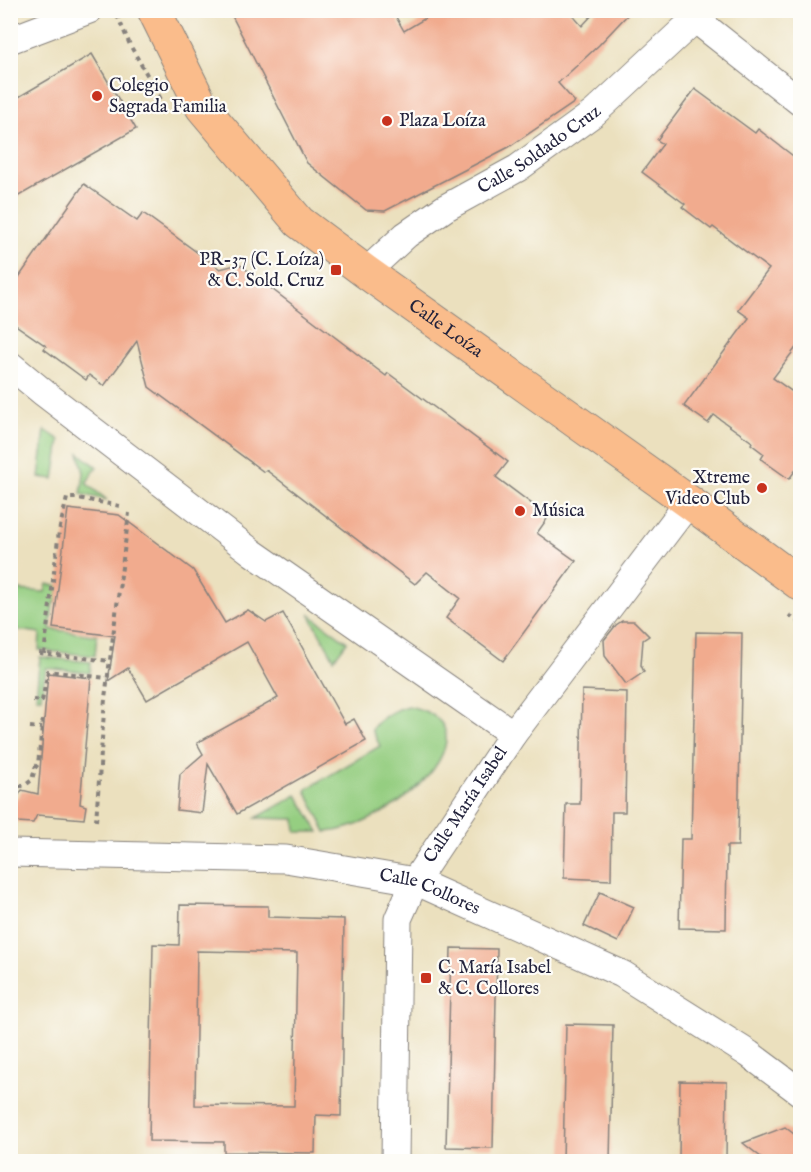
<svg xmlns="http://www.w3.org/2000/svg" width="811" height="1172" font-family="'IM FELL English',serif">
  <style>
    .green { fill: #95ce81; stroke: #5c785e; stroke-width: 1.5 }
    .building { fill: #f1ab8e; fill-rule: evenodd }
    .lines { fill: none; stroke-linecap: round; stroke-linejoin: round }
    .minor-casing { stroke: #86817c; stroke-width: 29 }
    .primary-casing { stroke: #86817c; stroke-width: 35 }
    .path { stroke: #86817c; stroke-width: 4; stroke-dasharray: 4.5 4.5; stroke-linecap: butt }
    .minor { stroke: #fff; stroke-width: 27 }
    .primary { stroke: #fabc8b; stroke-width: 33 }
    .poi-dot { fill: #c8321e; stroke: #fdfcf7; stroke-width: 2 }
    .labels { text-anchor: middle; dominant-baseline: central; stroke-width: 4.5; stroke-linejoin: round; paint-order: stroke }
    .poi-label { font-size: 18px; fill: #22223b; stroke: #fdfcf7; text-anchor: start }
    .street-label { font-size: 18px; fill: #22223b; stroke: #fdfcf7 }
  </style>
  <rect width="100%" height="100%" fill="#fdfcf7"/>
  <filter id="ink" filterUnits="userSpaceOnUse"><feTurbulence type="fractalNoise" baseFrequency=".0167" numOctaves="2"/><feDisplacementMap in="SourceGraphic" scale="12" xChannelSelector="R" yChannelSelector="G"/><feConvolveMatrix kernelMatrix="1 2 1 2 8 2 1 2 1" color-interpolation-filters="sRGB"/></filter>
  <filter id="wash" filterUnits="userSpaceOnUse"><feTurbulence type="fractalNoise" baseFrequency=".008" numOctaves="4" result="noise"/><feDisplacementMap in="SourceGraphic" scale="24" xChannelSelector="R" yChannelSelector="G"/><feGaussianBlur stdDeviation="1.35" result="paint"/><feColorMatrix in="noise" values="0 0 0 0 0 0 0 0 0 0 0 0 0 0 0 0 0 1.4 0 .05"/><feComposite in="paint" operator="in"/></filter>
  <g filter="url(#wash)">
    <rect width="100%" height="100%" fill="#ebe0be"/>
    <g class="green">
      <polygon points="45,430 60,440 54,479 39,477"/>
      <polygon points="79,453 97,467 86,483 107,500 81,494 84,473"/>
      <polygon points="47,584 59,586 56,603 53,603 50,629 92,635 97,633 95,656 39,650 40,633 18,630 14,627 16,593 18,590 45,592"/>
      <polygon points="309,614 347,642 334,659"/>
      <polygon points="40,657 91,662 90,673 46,668 41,697 36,697"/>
      <path d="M 408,706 C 484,722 429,785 390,808 C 370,820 350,830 326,832 L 306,791 L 308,788 L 380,746 L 372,730 C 376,720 397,708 408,706 Z"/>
      <polygon points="297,795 319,832 296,832 295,819 256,818"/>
    </g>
    <g id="blocks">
      <g class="building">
        <polygon points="229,10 392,10 404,31 439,10 568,10 582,26 597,10 632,10 599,45 558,83 575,102 509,147 385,211 366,210 307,163"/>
        <polygon points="92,54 136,129 10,201 10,102"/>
        <polygon points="695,89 755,133 758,129 801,162 801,341 773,378 801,398 801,463 789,479 761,459 764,454 751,444 752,442 714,415 708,423 684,406 749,318 738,310 769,269 713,227 711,229 682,207 685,204 642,172 663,144 657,140"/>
        <polygon points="84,184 137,221 143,213 220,269 239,264 386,376 388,373 508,462 496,477 544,513 543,516 547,519 537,533 576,561 503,661 446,618 460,598 427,572 415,584 266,470 264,472 149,387 137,341 104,386 89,375 86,380 44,349 46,346 10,321 10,290"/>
        <polygon points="68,509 119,515 193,570 225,623 248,610 266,622 283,613 345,724 354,719 366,741 237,814 208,764 202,813 177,810 180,774 203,754 197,743 278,698 247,642 147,700 128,668 108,681 115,636 53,628"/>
        <polygon points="622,621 634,621 649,636 643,640 641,665 644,672 626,684 605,656 604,640 616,625"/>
        <polygon points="696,632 742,633 738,846 727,846 726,929 679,928 681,839 691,839"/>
        <polygon points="48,673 91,678 80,804 86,806 84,819 37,815 33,823 17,822 10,812 10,808 22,790 38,794"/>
        <polygon points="582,690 627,692 625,812 612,812 611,880 564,878 566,804 580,804"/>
        <polygon points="600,892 634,907 618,942 584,926"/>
        <path d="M 180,905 L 268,906 L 268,917 L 344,919 L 341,1116 L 316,1115 L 315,1153 L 224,1152 L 224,1142 L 149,1141 L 153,944 L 179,945 ZM 197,951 L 297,953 L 294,1106 L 195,1105 Z"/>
        <polygon points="451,948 497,949 493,1148 446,1147"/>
        <polygon points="566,1024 613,1025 610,1161 563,1161"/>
        <polygon points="680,1081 727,1082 726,1161 679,1161"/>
        <polygon points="785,1127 799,1138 797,1161 766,1161 743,1143"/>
      </g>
    </g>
  </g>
  <g filter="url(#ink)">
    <use href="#blocks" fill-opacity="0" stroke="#86817c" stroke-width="1.5"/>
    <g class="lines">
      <defs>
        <g id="minor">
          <polyline points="695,19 800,102"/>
          <polyline points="10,40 89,10"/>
          <path id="s1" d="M 366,272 L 406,235 L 445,208 L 518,168 L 594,113 L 695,19 L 701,10"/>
          <polyline points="10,365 44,393 253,553 513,734"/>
          <path id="s2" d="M 10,853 L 286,859 L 415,881 L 622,974 L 749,1054 L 800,1092"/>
          <path id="s3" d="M 395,1162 L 398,919 L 415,881 L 513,734 L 689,502"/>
        </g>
        <g id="primary">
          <path id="s4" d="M 154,10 L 202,107 L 299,222 L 366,272 L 689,502 L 800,584"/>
        </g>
      </defs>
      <use href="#minor" class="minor-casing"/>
      <use href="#primary" class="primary-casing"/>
      <g class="path">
        <polyline points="117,15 130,45 162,101"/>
        <polyline points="789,615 800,623"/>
        <polyline points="39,653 110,661"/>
        <polyline points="44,654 59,531 67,498 78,498 120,506"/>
        <polyline points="33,700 42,701 48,671 107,678"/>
        <polyline points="30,727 42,728"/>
        <polyline points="10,786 24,786 32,780 35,768 38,764 43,718"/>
        <polyline points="96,821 105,698 129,513"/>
      </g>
      <use href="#minor" class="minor"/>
      <use href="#primary" class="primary"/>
    </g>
  </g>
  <g class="poi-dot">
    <circle cx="97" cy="96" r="6"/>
    <circle cx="387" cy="121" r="6"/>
    <rect x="330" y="264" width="12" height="12" rx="3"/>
    <circle cx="762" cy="488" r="6"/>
    <circle cx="520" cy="511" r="6"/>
    <rect x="420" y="972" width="12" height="12" rx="3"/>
  </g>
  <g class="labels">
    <g class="poi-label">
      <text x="109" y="86">Colegio<tspan x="109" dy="21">Sagrada Familia</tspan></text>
      <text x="399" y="121">Plaza Loíza</text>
      <text x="324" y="260" text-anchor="end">PR-37 (C. Loíza)<tspan x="324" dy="21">&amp; C. Sold. Cruz</tspan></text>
      <text x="750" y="478" text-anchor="end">Xtreme<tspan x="750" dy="21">Video Club</tspan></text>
      <text x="532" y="511">Música</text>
      <text x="438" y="968">C. María Isabel<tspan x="438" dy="21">&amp; C. Collores</tspan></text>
    </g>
    <g class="street-label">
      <text stroke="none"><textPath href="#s1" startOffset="213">Calle Soldado Cruz</textPath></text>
      <text stroke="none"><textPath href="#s4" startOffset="440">Calle Loíza</textPath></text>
      <text stroke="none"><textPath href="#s3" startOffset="376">Calle María Isabel</textPath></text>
      <text stroke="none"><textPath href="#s2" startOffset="424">Calle Collores</textPath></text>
    </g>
  </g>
  <rect width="811" height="1172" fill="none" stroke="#fdfcf7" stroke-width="36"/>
</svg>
